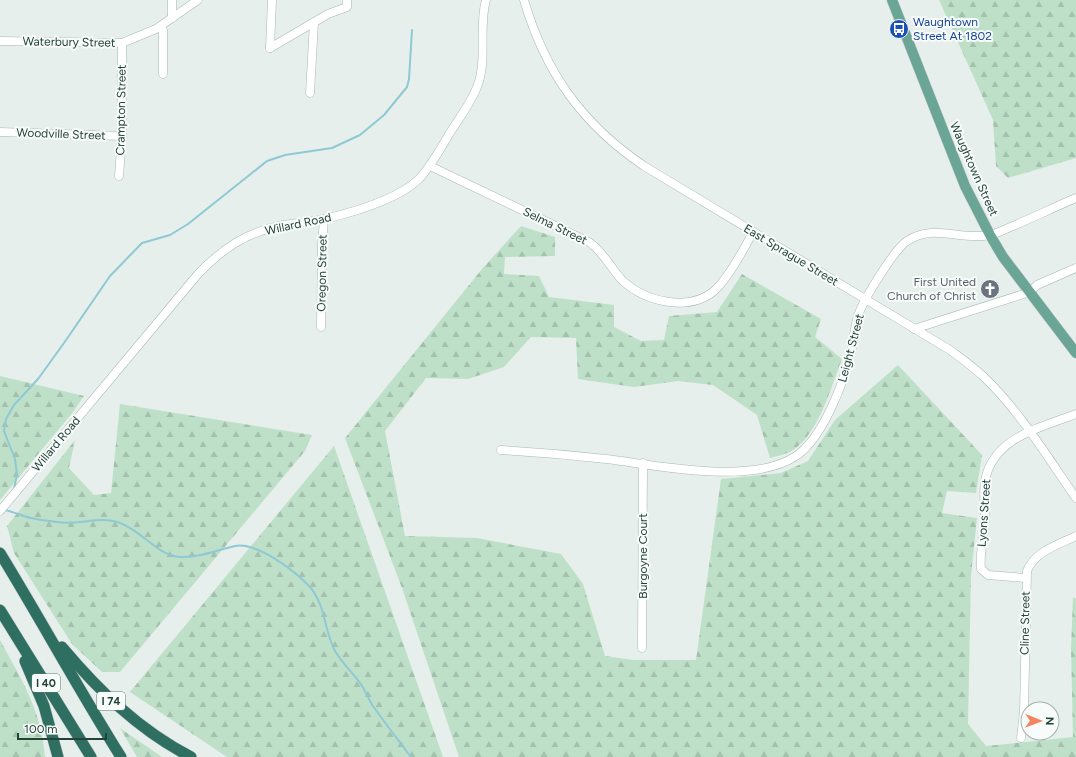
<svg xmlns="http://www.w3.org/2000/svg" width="1076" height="757" font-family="Figtree,sans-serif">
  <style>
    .forest { fill: url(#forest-firs) }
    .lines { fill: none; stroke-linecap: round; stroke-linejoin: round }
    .stream { stroke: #8ec9d4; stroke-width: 2 }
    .minor-casing { stroke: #a8b8b2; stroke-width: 9 }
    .major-casing { stroke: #c2cac8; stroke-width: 11 }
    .highway-casing { stroke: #c2cac8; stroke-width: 12 }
    .minor { stroke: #fff; stroke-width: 8 }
    .major { stroke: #6aa596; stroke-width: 10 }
    .highway { stroke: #2f6f62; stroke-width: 11 }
    .labels { text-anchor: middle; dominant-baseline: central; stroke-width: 4; stroke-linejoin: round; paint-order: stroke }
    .shield { fill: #f7fbf9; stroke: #637a73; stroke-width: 1 }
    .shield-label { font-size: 11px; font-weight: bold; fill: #24423a }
    .transit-label { font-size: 12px; fill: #164399; stroke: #f7fbf9; text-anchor: start }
    .street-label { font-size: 12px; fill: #24423a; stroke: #f7fbf9 }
    .worship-label { font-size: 12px; fill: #5b616d; stroke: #f7fbf9; text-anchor: end }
  </style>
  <defs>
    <pattern id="forest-firs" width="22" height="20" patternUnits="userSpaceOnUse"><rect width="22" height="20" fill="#bfe0c8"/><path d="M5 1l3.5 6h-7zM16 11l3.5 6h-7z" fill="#a4c1ad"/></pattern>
  </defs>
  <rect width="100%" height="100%" fill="#e6efeb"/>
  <g class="forest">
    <polygon points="939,0 1076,0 1076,158 1008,178 996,166 993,120"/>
    <path d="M 521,226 L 555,237 L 555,256 L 505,257 L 504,274 L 539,276 L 549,297 L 614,305 L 614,327 L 641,341 L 664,340 L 669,316 L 717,312 L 742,274 L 821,319 L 815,337 L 842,359 C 831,387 819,433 793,450 C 787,454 777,456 770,458 L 757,415 L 713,385 L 678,381 L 634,387 L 578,379 L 576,338 L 531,337 L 504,367 L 468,379 L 426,378 L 385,431 L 405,536 L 477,538 L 561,554 L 583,584 L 605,656 L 633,660 L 696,660 L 721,479 L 781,473 L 808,461 L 835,420 L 898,365 L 982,455 L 976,493 L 947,491 L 942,513 L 977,518 L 971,575 L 968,724 L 986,746 L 1073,737 L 1071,649 L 1073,597 L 1076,599 L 1076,757 L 459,757 L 402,588 L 345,438 L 482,269 Z"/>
    <polygon points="0,376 84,396 73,412 0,500"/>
    <polygon points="120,404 312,435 305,451 120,672 102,672 72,644 14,553 7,526 75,440 69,468 94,495 111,493"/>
    <polygon points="334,446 443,757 227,757 130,692"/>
    <path d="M 0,640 C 22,681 41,709 45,757 L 0,757 Z"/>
    <polygon points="120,728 162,757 137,757"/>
  </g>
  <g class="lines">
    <g class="stream">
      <polyline points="14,489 17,474 15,459 4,431 6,419 14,405 38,379 64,343 110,276 142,243 170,235 188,224 267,161 285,155 332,148 360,135 384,115 407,87 409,79 412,30"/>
      <path d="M 5,510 C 14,512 22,516 31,518 C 39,520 49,521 57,522 C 79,526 99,515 120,523 C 142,531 156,554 179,557 C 198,558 217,550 235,546 C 258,542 296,572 310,587 C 326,606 324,631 335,651 C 342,663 352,672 360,683 C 365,690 368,698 373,706 C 385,723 398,740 411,757"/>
    </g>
    <defs>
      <g id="minor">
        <path d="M 524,0 C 545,72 582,124 644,166 L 950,350 C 962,359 975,368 986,379 C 1021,413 1048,458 1076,498"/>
        <polyline points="172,18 172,0"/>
        <polyline points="161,26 163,30 163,74"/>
        <polyline points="0,41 122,43 156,29 198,0"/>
        <polyline points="270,48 328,14 347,7 347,0"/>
        <polyline points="270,48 272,0"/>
        <polyline points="310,93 314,22"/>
        <polyline points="0,132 122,136"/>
        <path d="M 430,166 L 589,242 C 604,252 611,269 623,281 C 646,302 689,312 714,291 C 728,279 744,249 753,232"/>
        <polyline points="119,176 122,136 122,43"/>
        <polyline points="321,327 322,244 324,219"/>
        <polyline points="914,329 1030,292 1037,285 1076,268"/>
        <path d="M 501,450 C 536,452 571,455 606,459 C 657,465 751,486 796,456 C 822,439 844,383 851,352 C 854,340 854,328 858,316 C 863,300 894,250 907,241 C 933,223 961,241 989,235 C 997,234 1005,229 1013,226 C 1034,217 1055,207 1076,198"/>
        <path d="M 0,511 L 198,274 C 223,248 247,232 283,225 C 297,223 311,222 325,219 C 354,212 397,200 419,179 C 432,165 441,148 451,131 C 460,117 471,103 477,87 C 488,60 478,28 486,0"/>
        <path d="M 1026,578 L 988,575 L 981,569 C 979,552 985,535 985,518 C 985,506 983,493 985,481 C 993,437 1040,428 1076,414"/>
        <polyline points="642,648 643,463"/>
        <path d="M 1021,738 L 1024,712 L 1027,571 C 1035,551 1058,545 1076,536"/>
      </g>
      <polyline id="major" points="892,0 965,186 990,235 1003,257 1076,353"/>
      <g id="highway">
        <path d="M 0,553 C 41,620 79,690 121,757"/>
        <polyline points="0,610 91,757"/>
        <path d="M 62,647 C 99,691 139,730 191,757"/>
        <polyline points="25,661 44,706 58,757"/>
      </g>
    </defs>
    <use href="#minor" class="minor-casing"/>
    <use href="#major" class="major-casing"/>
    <use href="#highway" class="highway-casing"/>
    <use href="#minor" class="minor"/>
    <use href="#major" class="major"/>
    <use href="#highway" class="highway"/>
  </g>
  <defs>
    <symbol id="bus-disc" viewBox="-11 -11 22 22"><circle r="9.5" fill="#1a4fb4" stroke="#f7fbf9"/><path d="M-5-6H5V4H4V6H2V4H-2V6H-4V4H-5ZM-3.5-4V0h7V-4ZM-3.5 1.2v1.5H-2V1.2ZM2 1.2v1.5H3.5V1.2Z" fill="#fff"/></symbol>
    <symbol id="church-disc" viewBox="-11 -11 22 22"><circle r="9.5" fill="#6b7280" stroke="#f7fbf9"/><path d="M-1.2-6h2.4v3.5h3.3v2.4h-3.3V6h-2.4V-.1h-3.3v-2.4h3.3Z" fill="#fff"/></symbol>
  </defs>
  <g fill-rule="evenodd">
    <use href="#bus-disc" x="888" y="18" width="22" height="22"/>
    <use href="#church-disc" x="979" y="278" width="22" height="22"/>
  </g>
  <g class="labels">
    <g class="shield">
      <rect x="32" y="674" width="28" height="18" rx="3"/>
      <rect x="97" y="692" width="28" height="18" rx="3"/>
    </g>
    <g class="shield-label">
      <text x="46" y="683">I 40</text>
      <text x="111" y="701">I 74</text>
    </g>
    <g class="transit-label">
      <text x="913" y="22">Waughtown<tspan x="913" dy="14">Street At 1802</tspan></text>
    </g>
    <g class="street-label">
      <text transform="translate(69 42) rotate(1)">Waterbury Street</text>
      <text transform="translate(121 110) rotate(-89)">Crampton Street</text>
      <text transform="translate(61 134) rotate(2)">Woodville Street</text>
      <text transform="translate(974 169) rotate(66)">Waughtown Street</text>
      <text transform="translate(298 224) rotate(-12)">Willard Road</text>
      <text transform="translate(555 226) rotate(26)">Selma Street</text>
      <text transform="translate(791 255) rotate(31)">East Sprague Street</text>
      <text transform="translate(322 273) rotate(-89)">Oregon Street</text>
      <text transform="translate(851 348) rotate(-75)">Leight Street</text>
      <text transform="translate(56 444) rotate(-50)">Willard Road</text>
      <text transform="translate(984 513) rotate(-86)">Lyons Street</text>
      <text transform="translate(643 556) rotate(-90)">Burgoyne Court</text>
      <text transform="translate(1025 623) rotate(-89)">Cline Street</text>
    </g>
    <g class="worship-label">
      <text x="976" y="282">First United<tspan x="976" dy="14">Church of Christ</tspan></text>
    </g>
  </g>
  <g transform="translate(1040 721) rotate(91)"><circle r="19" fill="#f7fbf9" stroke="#a3b1ad"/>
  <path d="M0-3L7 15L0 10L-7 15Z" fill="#f4845f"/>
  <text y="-6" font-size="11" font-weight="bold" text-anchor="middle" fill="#24423a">N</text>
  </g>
  <path d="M18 733v6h88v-6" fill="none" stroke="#24423a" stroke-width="2"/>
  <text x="24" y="733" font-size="12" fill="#24423a" stroke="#f7fbf9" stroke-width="3" paint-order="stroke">100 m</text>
</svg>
